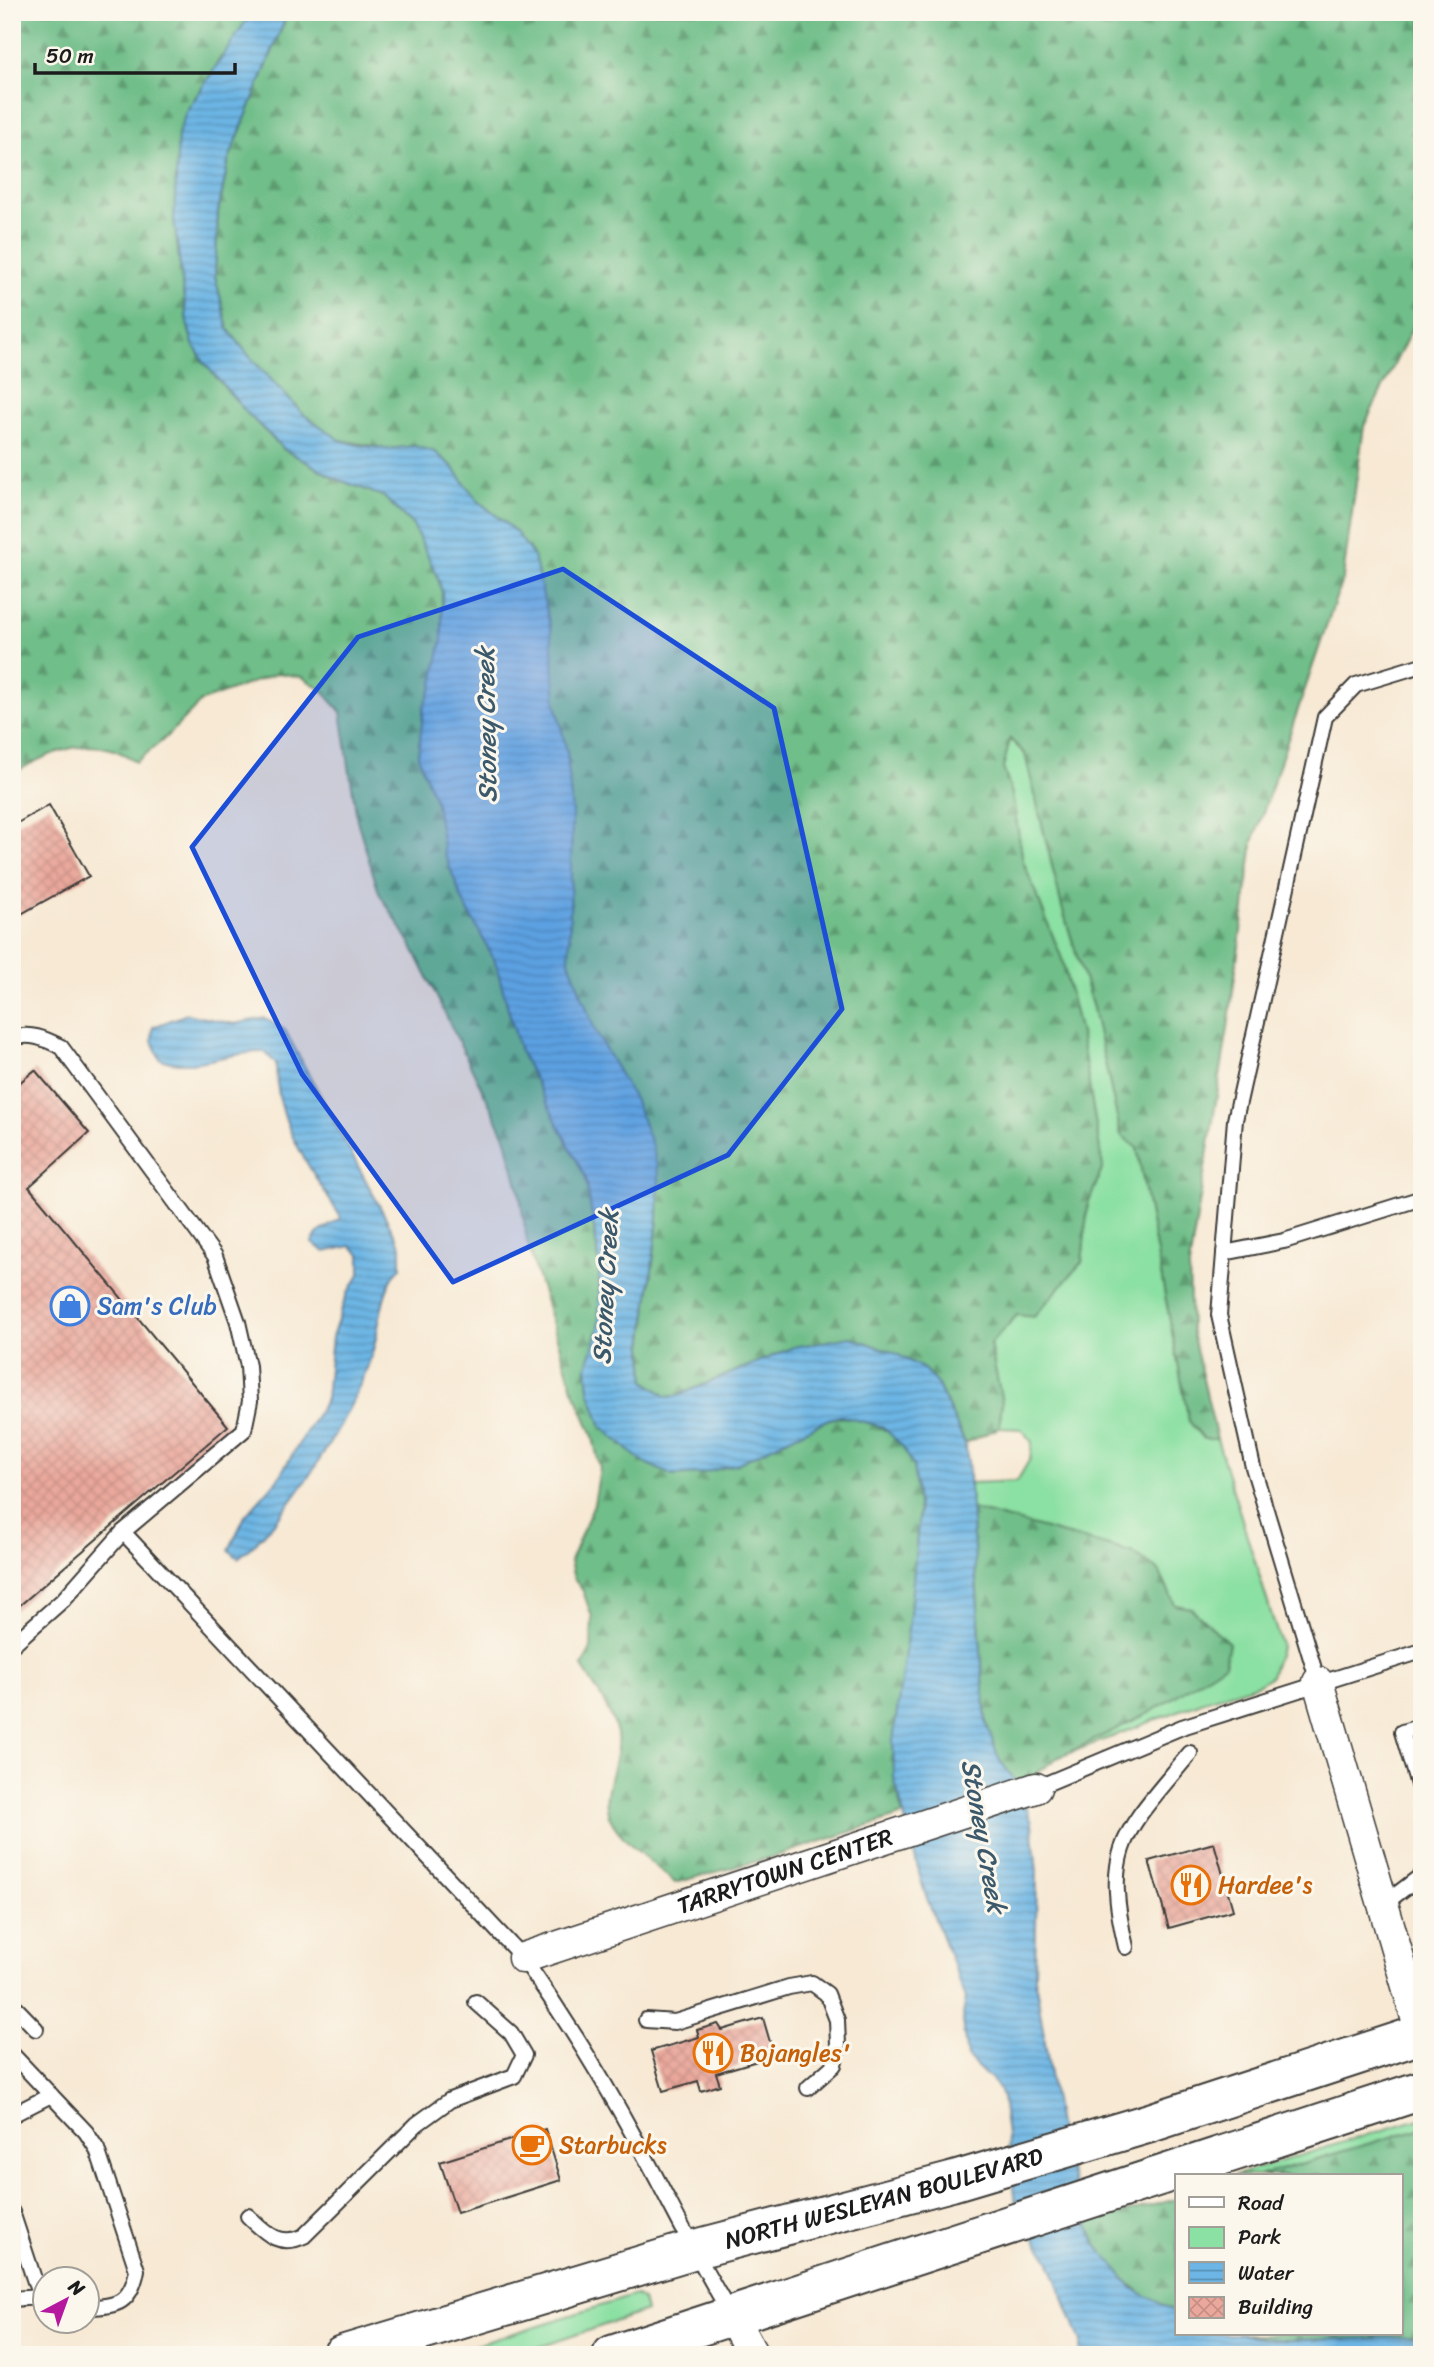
<svg xmlns="http://www.w3.org/2000/svg" width="1434" height="2367" font-family="Sriracha,sans-serif">
  <style>
    .green { fill: #8be0a3; stroke: #547e60; stroke-width: 2 }
    .forest { fill: url(#forest-firs); stroke: #466d52; stroke-width: 2 }
    .water { fill: url(#water-rules); stroke: #446880; stroke-width: 2 }
    .building { fill: url(#building-cross-hatch) }
    .lines { fill: none; stroke-linecap: round; stroke-linejoin: round }
    .lane-casing { stroke: #3d3b38; stroke-width: 18 }
    .street-casing { stroke: #3d3b38; stroke-width: 33 }
    .highway-casing { stroke: #3d3b38; stroke-width: 42 }
    .lane { stroke: #fff; stroke-width: 14 }
    .street { stroke: #fff; stroke-width: 30 }
    .highway { stroke: #fff; stroke-width: 38 }
    .marked { fill: #1d4ed8; fill-opacity: 0.2; stroke: #1d4ed8; stroke-width: 5; stroke-linejoin: round }
    .labels { text-anchor: middle; dominant-baseline: central; stroke-width: 6; stroke-linejoin: round; paint-order: stroke }
    .shop-label { font-size: 24px; fill: #366cbe; stroke: #fbf7ec; text-anchor: start }
    .street-label { font-size: 24px; fill: #1c1c1c; stroke: #fbf7ec }
    .food-label { font-size: 24px; fill: #c56008; stroke: #fbf7ec; text-anchor: start }
    .water-label { font-size: 26px; font-style: italic; fill: #3c596c; stroke: #fbf7ec }
  </style>
  <defs>
    <pattern id="forest-firs" width="22" height="20" patternUnits="userSpaceOnUse" patternTransform="scale(1.75)"><rect width="22" height="20" fill="#70be89"/><path d="M5 1l3.5 6h-7zM16 11l3.5 6h-7z" fill="#5b9a6f"/></pattern>
    <pattern id="water-rules" width="6" height="5" patternUnits="userSpaceOnUse" patternTransform="scale(1.75)"><rect width="6" height="5" fill="#6cb5e4"/><path d="M0 2.5h6" fill="none" stroke="#5892b8"/></pattern>
    <pattern id="building-cross-hatch" width="8" height="8" patternUnits="userSpaceOnUse" patternTransform="scale(1.75)"><rect width="8" height="8" fill="#eaa79b"/><path d="M0 0l8 8M0 8l8-8" fill="none" stroke="#c88f85"/></pattern>
  </defs>
  <rect width="100%" height="100%" fill="#fbf7ec"/>
  <filter id="ink" filterUnits="userSpaceOnUse"><feTurbulence type="fractalNoise" baseFrequency=".0143" numOctaves="2"/><feDisplacementMap in="SourceGraphic" scale="14" xChannelSelector="R" yChannelSelector="G"/><feConvolveMatrix kernelMatrix="1 2 1 2 8 2 1 2 1" color-interpolation-filters="sRGB"/></filter>
  <filter id="wash" filterUnits="userSpaceOnUse"><feTurbulence type="fractalNoise" baseFrequency=".00686" numOctaves="4" result="noise"/><feDisplacementMap in="SourceGraphic" scale="28" xChannelSelector="R" yChannelSelector="G"/><feGaussianBlur stdDeviation="1.57" result="paint"/><feColorMatrix in="noise" values="0 0 0 0 0 0 0 0 0 0 0 0 0 0 0 0 0 1.4 0 .05"/><feComposite in="paint" operator="in"/></filter>
  <g filter="url(#wash)">
    <rect width="100%" height="100%" fill="#f7e9d4"/>
    <g class="green">
      <polygon points="1010,739 1025,754 1062,907 1093,1008 1121,1135 1137,1148 1189,1421 1203,1439 1217,1439 1281,1645 1271,1676 1259,1684 1204,1701 1057,1758 1151,1712 1225,1664 1229,1643 1191,1608 1175,1605 1159,1571 1131,1552 971,1509 970,1483 1017,1481 1030,1459 1032,1442 1021,1429 999,1428 1002,1402 990,1344 1017,1315 1082,1263 1088,1204 1103,1167 1081,1038 1062,959 1023,861 1012,794 1003,768"/>
      <polygon points="1422,2118 1422,2128 1259,2176 1233,2176"/>
      <polygon points="635,2295 643,2300 646,2311 516,2355 444,2355"/>
    </g>
    <g class="forest">
      <path d="M 12,12 L 252,12 L 186,112 L 174,218 L 187,322 L 193,344 L 205,364 L 247,413 L 283,449 L 337,479 L 383,496 L 413,525 L 437,575 L 442,592 L 442,640 L 432,689 L 424,706 L 418,756 L 436,803 L 444,852 L 462,899 L 495,961 L 520,1051 L 586,1178 L 599,1261 L 599,1328 L 587,1366 L 589,1390 L 829,1419 C 862,1411 905,1433 914,1467 C 917,1481 917,1498 919,1512 L 899,1801 L 903,1815 L 769,1858 L 675,1883 C 654,1863 623,1844 610,1818 C 598,1794 621,1761 617,1734 C 614,1716 592,1682 582,1667 L 591,1648 L 592,1617 L 583,1591 L 574,1579 L 570,1561 L 594,1504 L 600,1469 L 592,1433 L 573,1389 L 527,1242 L 519,1189 L 505,1136 L 411,944 L 379,893 L 357,820 L 341,712 L 322,690 L 302,677 L 278,673 L 202,701 L 163,740 L 136,762 C 96,731 51,751 12,774 Z"/>
      <polygon points="288,12 1422,12 1422,308 1364,426 1343,577 1253,842 1228,1028 1189,1266 1191,1328 1217,1439 1204,1439 1189,1421 1137,1148 1121,1135 1093,1008 1062,907 1025,754 1010,739 1003,768 1012,794 1023,861 1062,959 1081,1038 1103,1167 1088,1204 1082,1262 1034,1317 1017,1315 990,1344 1002,1402 999,1428 965,1443 938,1385 794,1347 677,1396 667,1397 645,1381 643,1347 658,1218 635,1101 595,1031 569,961 572,814 567,752 516,532 477,500 452,466 414,446 389,449 340,440 303,414 250,357 228,329 215,276 218,212 229,159"/>
      <polygon points="971,1509 1131,1552 1159,1571 1175,1605 1191,1608 1229,1643 1225,1664 1151,1712 1057,1758 1019,1786 999,1760 986,1722"/>
      <polygon points="1422,2128 1422,2337 1285,2340 1238,2334 1401,2334 1401,2176 1259,2176"/>
      <path d="M 1177,2199 L 1177,2313 C 1137,2296 1101,2264 1086,2222 Z"/>
    </g>
    <g class="water">
      <polygon points="252,12 288,12 229,159 218,212 215,276 228,329 250,357 303,414 340,440 358,445 389,449 414,446 435,452 452,466 477,500 516,532 534,557 551,630 556,705 567,752 572,814 569,961 595,1031 635,1101 653,1149 659,1177 658,1218 643,1347 645,1381 667,1397 677,1396 794,1347 851,1337 895,1353 924,1369 938,1385 965,1443 968,1462 986,1722 999,1759 1019,1786 1032,1823 1037,1872 1035,1978 1061,2145 1095,2243 1133,2288 1177,2313 1177,2334 1238,2334 1285,2340 1422,2337 1422,2355 1079,2355 1081,2342 1049,2260 1017,2211 1002,2098 999,2088 967,2057 962,2021 966,1998 924,1891 894,1778 893,1741 910,1614 919,1512 913,1465 902,1446 883,1427 841,1416 829,1419 737,1464 700,1474 673,1476 641,1461 602,1427 589,1390 587,1366 599,1328 599,1261 586,1178 520,1051 495,961 462,899 444,852 436,803 418,756 424,706 432,689 442,640 442,592 437,575 413,525 383,496 337,479 284,449 247,413 205,364 193,344 187,322 174,218 178,135 186,112"/>
      <path d="M 187,1014 L 234,1024 L 264,1018 L 285,1030 L 401,1246 L 401,1267 C 379,1289 381,1328 371,1357 C 351,1417 288,1520 238,1558 L 229,1550 L 245,1516 L 277,1480 L 326,1399 L 332,1337 L 347,1294 L 360,1274 L 360,1254 L 351,1246 L 325,1252 L 312,1243 L 317,1234 L 341,1218 C 311,1168 275,1125 276,1064 L 265,1052 C 229,1050 195,1072 160,1059 L 152,1041 L 153,1027 Z"/>
    </g>
    <g id="blocks">
      <g class="building">
        <polygon points="49,805 89,876 12,919 12,826"/>
        <polygon points="35,1070 89,1133 29,1187 228,1426 12,1612 12,1089"/>
        <polygon points="1214,1843 1233,1910 1169,1928 1149,1861"/>
        <polygon points="763,2018 774,2056 716,2073 720,2085 701,2091 698,2081 663,2091 651,2051 699,2037 697,2030 718,2024 722,2030"/>
        <polygon points="545,2129 561,2180 457,2213 440,2162"/>
      </g>
    </g>
  </g>
  <g filter="url(#ink)">
    <use href="#blocks" fill-opacity="0" stroke="#3d3b38" stroke-width="2"/>
    <g class="lines">
      <defs>
        <g id="lane">
          <path d="M 12,1039 C 28,1031 46,1039 61,1047 L 215,1256 L 238,1322 L 248,1366 L 250,1401 L 244,1430 L 123,1532 L 63,1600 L 12,1645"/>
          <polyline points="1224,1253 1284,1241 1422,1198"/>
          <path d="M 123,1532 L 523,1958 C 564,2016 602,2077 636,2140 C 668,2198 696,2257 730,2313"/>
          <polyline points="1318,1682 1253,1467 1219,1315 1235,1120 1325,717 1356,685 1422,665"/>
          <polyline points="1422,1726 1402,1732 1422,1798"/>
          <polyline points="1036,1788 1182,1727 1422,1651"/>
          <polyline points="1384,1904 1422,1875"/>
          <path d="M 1126,1947 C 1101,1844 1128,1829 1190,1753"/>
          <polyline points="12,2004 36,2029"/>
          <polyline points="646,2020 675,2022 789,1987 812,1983 827,1994 837,2020 838,2045 834,2065 808,2088"/>
          <path d="M 12,2054 L 86,2132 L 97,2149 L 137,2270 C 131,2302 118,2307 88,2307"/>
          <polyline points="12,2115 51,2095"/>
          <polyline points="12,2212 40,2297 12,2299"/>
          <path d="M 248,2216 C 266,2233 279,2248 304,2236 L 417,2124 L 450,2100 L 514,2076 L 524,2055 L 511,2033 L 476,2002"/>
        </g>
        <g id="street">
          <polyline points="1318,1682 1421,2034"/>
          <path id="s1" d="M 523,1958 L 1036,1788"/>
          <polyline points="732,2317 753,2355"/>
        </g>
        <g id="highway">
          <path id="s2" d="M 342,2355 L 692,2250 L 951,2182 L 1150,2123 L 1422,2034"/>
          <polyline points="612,2355 1422,2090"/>
        </g>
      </defs>
      <use href="#lane" class="lane-casing"/>
      <use href="#street" class="street-casing"/>
      <use href="#highway" class="highway-casing"/>
      <use href="#lane" class="lane"/>
      <use href="#street" class="street"/>
      <use href="#highway" class="highway"/>
    </g>
  </g>
  <path class="marked" d="M 563,569 L 774,708 L 842,1009 L 728,1155 L 453,1282 L 302,1074 L 192,847 L 358,637 Z"/>
  <defs>
    <symbol id="shop-ring" viewBox="-11 -11 22 22"><circle r="9.5" fill="#fbf7ec" stroke="#3f7fe0" stroke-width="1.5"/><path d="M-5-2.5h2.3a2.7 3.5 0 0 1 5.4 0H5L5.5 6h-11ZM-1.5-2.5h3a1.5 2.3 0 0 0-3 0Z" fill="#3f7fe0"/></symbol>
    <symbol id="restaurant-ring" viewBox="-11 -11 22 22"><circle r="9.5" fill="#fbf7ec" stroke="#e8710a" stroke-width="1.5"/><path d="M-5-6h1v4h1v-4h1v4h1v-4h1v5L-1.5 .5V6h-2V.5L-5-1ZM5-6V6H3V1.5H1.5Q1.5-4 5-6Z" fill="#e8710a"/></symbol>
    <symbol id="cafe-ring" viewBox="-11 -11 22 22"><circle r="9.5" fill="#fbf7ec" stroke="#e8710a" stroke-width="1.5"/><path d="M-5.5-4.5H6V0H3Q3 3.5 0 3.5H-2.5Q-5.5 3.5-5.5 0ZM3-3.2v2h1.7v-2ZM-6 4.5H4V6H-6Z" fill="#e8710a"/></symbol>
  </defs>
  <g fill-rule="evenodd">
    <use href="#shop-ring" x="48" y="1284" width="44" height="44"/>
    <use href="#restaurant-ring" x="1169" y="1863" width="44" height="44"/>
    <use href="#restaurant-ring" x="691" y="2031" width="44" height="44"/>
    <use href="#cafe-ring" x="510" y="2123" width="44" height="44"/>
  </g>
  <g class="labels">
    <g class="shop-label">
      <text x="97" y="1306">Sam's Club</text>
    </g>
    <g class="street-label">
      <text stroke="none"><textPath href="#s1" startOffset="276">TARRYTOWN CENTER</textPath></text>
      <text stroke="none"><textPath href="#s2" startOffset="564">NORTH WESLEYAN BOULEVARD</textPath></text>
    </g>
    <g class="food-label">
      <text x="1218" y="1885">Hardee's</text>
      <text x="740" y="2053">Bojangles'</text>
      <text x="559" y="2145">Starbucks</text>
    </g>
    <g class="water-label">
      <text transform="translate(486 725) rotate(-91)">Stoney Creek</text>
      <text transform="translate(605 1287) rotate(-87)">Stoney Creek</text>
      <text transform="translate(984 1836) rotate(80)">Stoney Creek</text>
    </g>
  </g>
  <rect width="1434" height="2367" fill="none" stroke="#fbf7ec" stroke-width="42"/>
  <rect x="1175" y="2174" width="228" height="161" fill="#fbf7ec" stroke="#a29f99" stroke-width="2"/>
  <rect x="1189" y="2197" width="35" height="10" fill="#ffffff" stroke="#a29f99" stroke-width="2"/>
  <text x="1238" y="2210" font-size="21" fill="#1c1c1c">Road</text>
  <rect x="1189" y="2227" width="35" height="21" fill="#8be0a3" stroke="#a29f99" stroke-width="2"/>
  <text x="1238" y="2244" font-size="21" fill="#1c1c1c">Park</text>
  <rect x="1189" y="2262" width="35" height="21" fill="url(#water-rules)" stroke="#a29f99" stroke-width="2"/>
  <text x="1238" y="2280" font-size="21" fill="#1c1c1c">Water</text>
  <rect x="1189" y="2297" width="35" height="21" fill="url(#building-cross-hatch)" stroke="#a29f99" stroke-width="2"/>
  <text x="1238" y="2314" font-size="21" fill="#1c1c1c">Building</text>
  <g transform="translate(66 2300) rotate(41)"><circle r="33" fill="#fbf7ec" stroke="#a29f99" stroke-width="2"/>
  <path d="M0-5L12 26L0 18L-12 26Z" fill="#b5179e"/>
  <text y="-10" font-size="19" font-weight="bold" text-anchor="middle" fill="#1c1c1c">N</text>
  </g>
  <path d="M35 63v10h200v-10" fill="none" stroke="#1c1c1c" stroke-width="3.5"/>
  <text x="46" y="63" font-size="21" fill="#1c1c1c" stroke="#fbf7ec" stroke-width="5" paint-order="stroke">50 m</text>
</svg>
